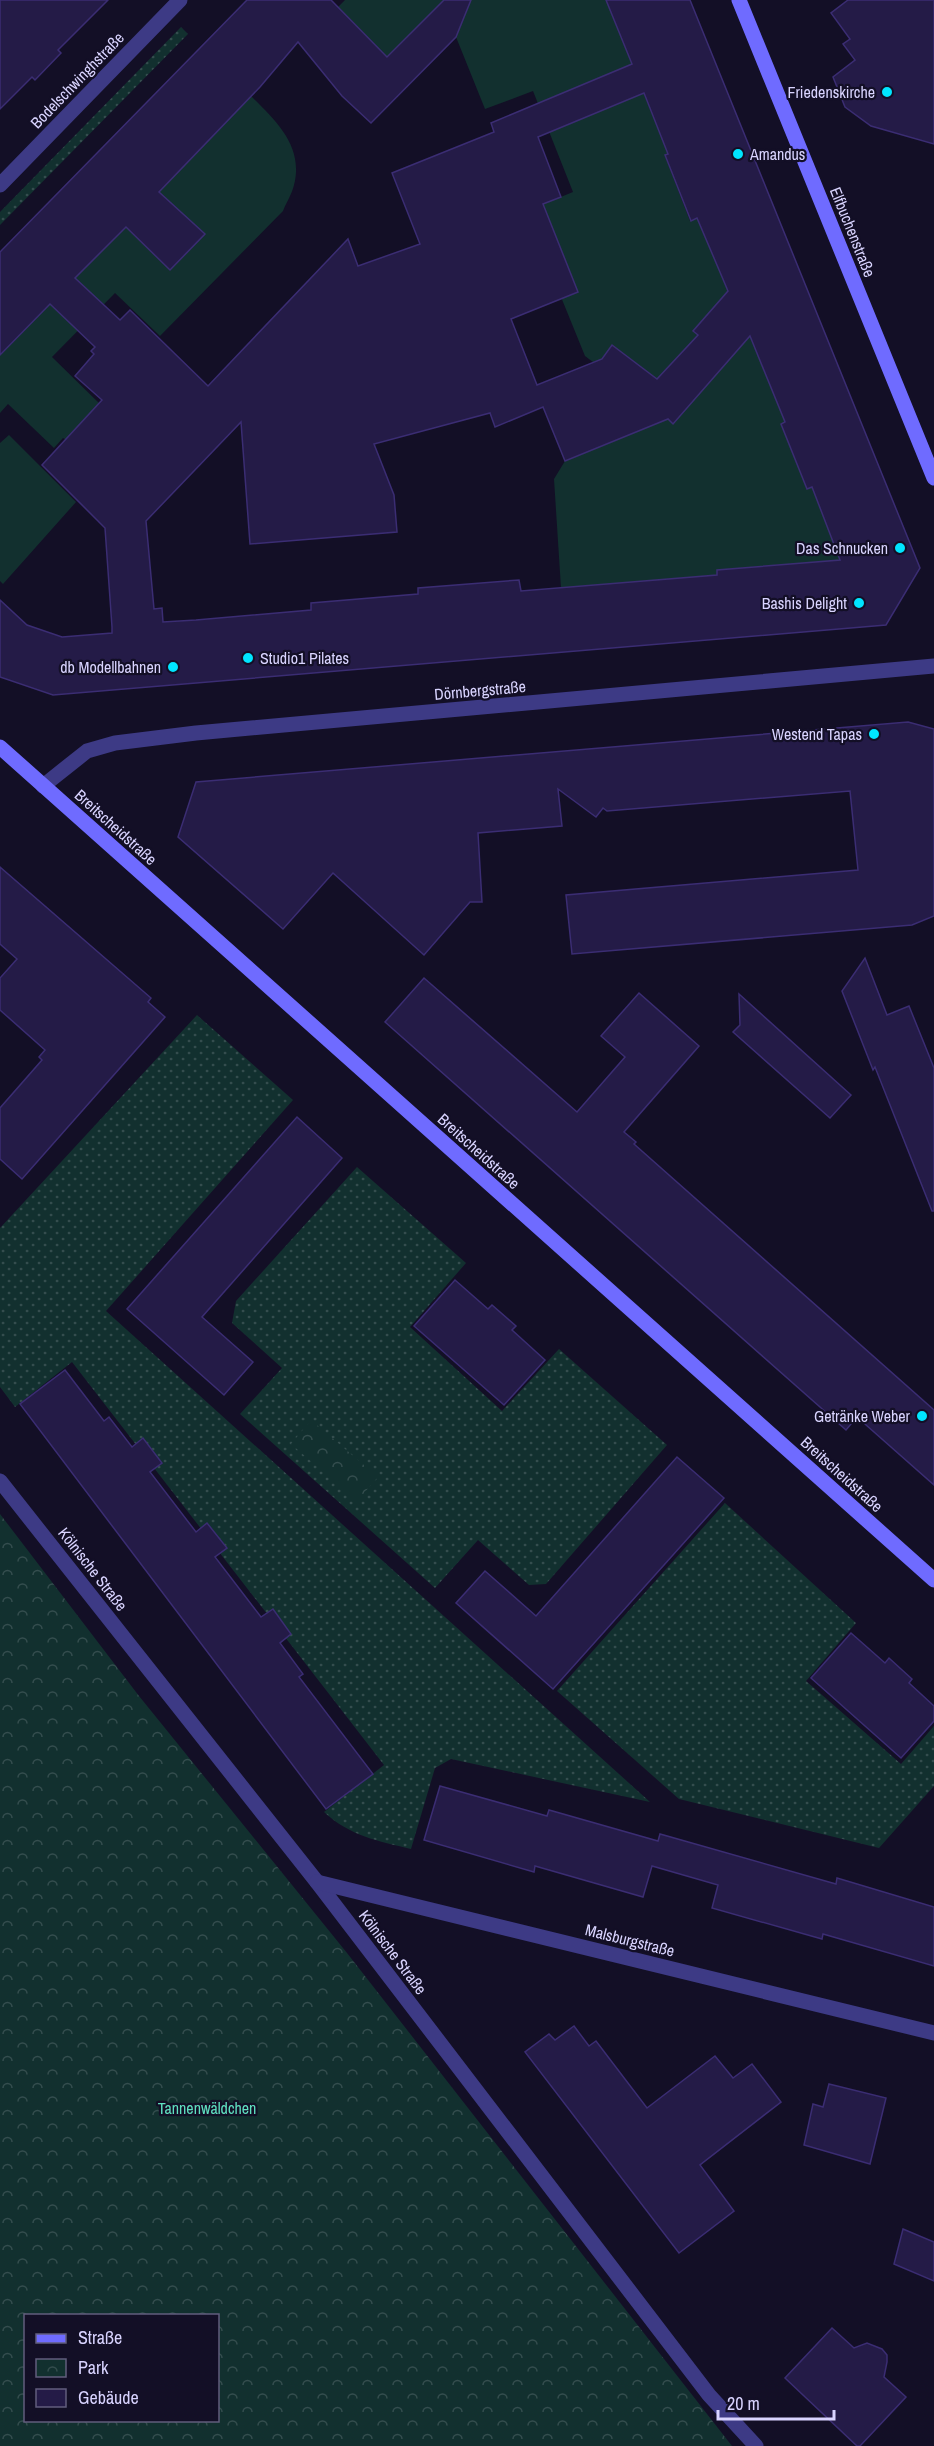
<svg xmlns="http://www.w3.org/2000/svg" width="934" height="2446" font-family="'Archivo Narrow',sans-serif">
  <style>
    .grass { fill: url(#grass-dots) }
    .park { fill: url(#park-crowns); fill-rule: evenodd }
    .garden { fill: #12302f }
    .building { fill: #241b47; stroke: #3b2d73; stroke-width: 1.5; fill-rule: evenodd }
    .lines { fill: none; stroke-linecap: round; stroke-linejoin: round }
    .street { stroke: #3d3a85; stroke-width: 15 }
    .secondary { stroke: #6f6bff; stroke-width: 15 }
    .poi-dot { fill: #00e5ff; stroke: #130f26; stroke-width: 2 }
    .labels { text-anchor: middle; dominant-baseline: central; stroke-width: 4.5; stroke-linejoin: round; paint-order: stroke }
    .street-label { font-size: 16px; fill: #d9d4ff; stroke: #130f26 }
    .poi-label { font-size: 16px; fill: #d9d4ff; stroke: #130f26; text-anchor: end }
    .park-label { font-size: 16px; fill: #5fe0c0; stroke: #130f26 }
  </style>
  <defs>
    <pattern id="grass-dots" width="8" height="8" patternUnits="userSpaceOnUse" patternTransform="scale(1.5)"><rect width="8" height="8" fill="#12302f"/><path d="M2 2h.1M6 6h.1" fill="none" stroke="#344d4e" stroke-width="1.8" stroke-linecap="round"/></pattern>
    <pattern id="park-crowns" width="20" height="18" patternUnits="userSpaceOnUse" patternTransform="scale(1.5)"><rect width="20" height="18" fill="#12302f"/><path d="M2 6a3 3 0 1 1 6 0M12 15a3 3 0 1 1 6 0" fill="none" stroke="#344d4e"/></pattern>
  </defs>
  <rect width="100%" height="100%" fill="#130f26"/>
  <g class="grass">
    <polygon points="181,27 188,34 0,225 0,212"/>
    <path d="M 197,1015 L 293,1100 L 106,1311 L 650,1802 L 451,1759 L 435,1768 L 411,1849 C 378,1841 350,1836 324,1812 L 384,1765 L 72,1362 L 15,1407 L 0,1387 L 0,1228 Z"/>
    <polygon points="357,1167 466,1263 410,1327 502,1411 559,1349 667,1445 546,1584 529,1585 478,1540 435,1588 240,1414 282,1368 232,1323 236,1301"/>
    <polygon points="725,1503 856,1623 806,1681 901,1764 934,1726 934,1786 879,1848 679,1799 557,1691"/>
  </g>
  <g class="park">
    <polygon points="311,1420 378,1477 357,1501 291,1444"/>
    <path d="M 0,1514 L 139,1696 L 347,1953 L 732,2446 L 0,2446 ZM 26,2316 L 218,2316 L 218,2420 L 26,2420 Z"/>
  </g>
  <g class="garden">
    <polygon points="345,0 606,0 668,154 665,156 690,221 697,218 740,319 745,317 785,422 781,424 807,489 813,487 851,566 786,564 717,570 717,575 561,588 554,479 565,461 668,419 585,356 526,211 573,192 533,91 485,109 456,37 436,8 387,57 338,7"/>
    <path d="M 251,96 C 276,121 304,146 294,185 C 292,194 286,203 283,211 L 160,336 L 115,293 L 52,357 L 102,406 L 69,441 L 63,438 L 54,448 L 8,404 L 0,413 L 0,355 Z"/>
    <polygon points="9,435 76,502 3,584 0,581 0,443"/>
  </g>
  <g class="building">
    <polygon points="0,0 108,0 58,50 61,53 35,80 32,77 0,109"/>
    <path d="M 247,0 L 331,0 L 387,57 L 444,0 L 471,0 L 456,37 L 371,123 L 342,96 L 298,42 L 260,87 L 159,192 L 205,234 L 170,270 L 126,227 L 75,278 L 120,320 L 130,310 L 208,386 L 348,239 L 358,266 L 420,244 L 392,173 L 494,132 L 491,123 L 632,64 L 606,0 L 690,0 L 920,568 L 886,625 L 53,695 L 0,677 L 0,600 L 27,625 L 62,637 L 112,633 L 112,627 L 105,528 L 42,465 L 102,400 L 75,376 L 94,354 L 91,351 L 95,347 L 50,304 L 0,355 L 0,252 ZM 644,93 L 668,154 L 665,155 L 691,221 L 697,218 L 728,291 L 693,331 L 698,335 L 657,379 L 612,345 L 602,359 L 537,385 L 511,319 L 578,292 L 543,204 L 561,197 L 538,137 ZM 750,336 L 785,422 L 781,424 L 807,489 L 812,487 L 840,560 L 717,570 L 717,575 L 521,591 L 519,580 L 418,588 L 418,594 L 311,603 L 311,610 L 196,620 L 163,622 L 162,608 L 154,609 L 146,521 L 241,422 L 250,544 L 397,532 L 394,495 L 374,444 L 490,413 L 495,427 L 543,407 L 565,461 L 668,419 L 673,424 Z"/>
    <polygon points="848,0 934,0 934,144 871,126 845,107 833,77 855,60 843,44 850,39 831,13"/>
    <polygon points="908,722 934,729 934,916 912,925 572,954 566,895 858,870 850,791 607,811 603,808 596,817 558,789 562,826 478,833 482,902 470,902 424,955 333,873 283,929 178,837 196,782"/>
    <polygon points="0,867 151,998 148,1002 165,1017 22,1179 0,1159 0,1108 42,1060 39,1057 45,1050 0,1010 0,978 17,959 0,944"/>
    <polygon points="865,958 887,1015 909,1006 934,1068 934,1211 932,1211 875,1067 873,1070 842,991"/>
    <polygon points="424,978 577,1112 625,1057 601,1036 639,993 699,1046 624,1132 636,1142 634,1144 934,1410 934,1485 857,1417 846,1430 385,1022"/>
    <polygon points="739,994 851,1095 830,1118 733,1032 740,1025"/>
    <polygon points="297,1117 342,1158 202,1317 253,1362 224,1395 127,1309"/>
    <polygon points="455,1280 488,1309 492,1305 516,1326 512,1330 545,1360 504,1405 414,1326"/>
    <polygon points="65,1370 104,1421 109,1417 132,1447 143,1438 162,1463 150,1472 196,1532 207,1523 227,1548 215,1557 261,1617 273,1609 291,1634 280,1643 303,1674 299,1677 373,1774 326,1809 20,1404"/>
    <polygon points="677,1457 724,1498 553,1689 456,1603 485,1571 536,1616"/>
    <polygon points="851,1633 885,1663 889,1658 912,1679 909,1683 934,1706 934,1721 901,1758 811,1678"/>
    <polygon points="440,1786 547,1816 549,1810 658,1841 660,1834 836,1884 837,1878 934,1907 934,1966 823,1934 822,1939 712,1908 718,1885 652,1866 643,1897 535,1866 534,1872 424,1840"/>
    <polygon points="574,2026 589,2046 596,2041 647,2108 715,2056 733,2078 752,2064 781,2102 700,2165 734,2211 679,2253 525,2052 549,2034 555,2040"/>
    <polygon points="829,2084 886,2098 870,2164 804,2145 813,2104 823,2107"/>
    <polygon points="903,2229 934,2242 934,2281 894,2264"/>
    <polygon points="832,2328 854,2348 867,2343 882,2349 887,2355 887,2362 884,2377 906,2397 860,2446 857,2446 785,2378"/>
  </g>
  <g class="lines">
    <g class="street">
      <polyline points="0,185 180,0"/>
      <polyline points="43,786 87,751 115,743 196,733 934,666"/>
      <polyline points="0,1481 317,1882 709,2395 756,2446"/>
      <polyline points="317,1882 934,2033"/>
    </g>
    <g class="secondary">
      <polyline points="739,0 934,478"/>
      <polyline points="0,747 934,1580"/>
    </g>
  </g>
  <g class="poi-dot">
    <circle cx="887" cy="92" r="6"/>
    <circle cx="738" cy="154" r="6"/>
    <circle cx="900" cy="548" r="6"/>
    <circle cx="859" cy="603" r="6"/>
    <circle cx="248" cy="658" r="6"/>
    <circle cx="173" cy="667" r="6"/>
    <circle cx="874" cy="734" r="6"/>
    <circle cx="922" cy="1416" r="6"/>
  </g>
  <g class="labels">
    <g class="street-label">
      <text transform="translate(77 80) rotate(-46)">Bodelschwinghstraße</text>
      <text transform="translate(853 232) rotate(68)">Elfbuchenstraße</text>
      <text transform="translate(480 690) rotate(-5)">Dörnbergstraße</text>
      <text transform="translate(116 827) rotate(42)">Breitscheidstraße</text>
      <text transform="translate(479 1151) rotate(42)">Breitscheidstraße</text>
      <text transform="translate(842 1474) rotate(42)">Breitscheidstraße</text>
      <text transform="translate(93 1569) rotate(52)">Kölnische Straße</text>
      <text transform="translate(630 1940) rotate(14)">Malsburgstraße</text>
      <text transform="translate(393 1952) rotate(53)">Kölnische Straße</text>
    </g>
    <g class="poi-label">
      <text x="875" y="92">Friedenskirche</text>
      <text x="750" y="154" text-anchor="start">Amandus</text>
      <text x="888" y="548">Das Schnucken</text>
      <text x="847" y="603">Bashis Delight</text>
      <text x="260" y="658" text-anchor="start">Studio1 Pilates</text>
      <text x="161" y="667">db Modellbahnen</text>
      <text x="862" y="734">Westend Tapas</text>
      <text x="910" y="1416">Getränke Weber</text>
    </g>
    <g class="park-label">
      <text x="207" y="2108">Tannenwäldchen</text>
    </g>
  </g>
  <rect x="24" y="2314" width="195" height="108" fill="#130f26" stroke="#625e7d" stroke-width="1.5"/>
  <rect x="36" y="2334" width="30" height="9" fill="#6f6bff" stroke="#625e7d" stroke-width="1.5"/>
  <text x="78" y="2344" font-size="18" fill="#d9d4ff">Straße</text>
  <rect x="36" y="2359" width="30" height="18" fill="url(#park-crowns)" stroke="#625e7d" stroke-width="1.5"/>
  <text x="78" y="2374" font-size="18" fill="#d9d4ff">Park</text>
  <rect x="36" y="2389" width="30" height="18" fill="#241b47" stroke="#625e7d" stroke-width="1.5"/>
  <text x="78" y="2404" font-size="18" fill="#d9d4ff">Gebäude</text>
  <path d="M718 2410v9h116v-9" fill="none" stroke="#d9d4ff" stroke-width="3"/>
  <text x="727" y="2410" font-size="18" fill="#d9d4ff" stroke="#130f26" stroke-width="4.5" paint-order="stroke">20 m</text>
</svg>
